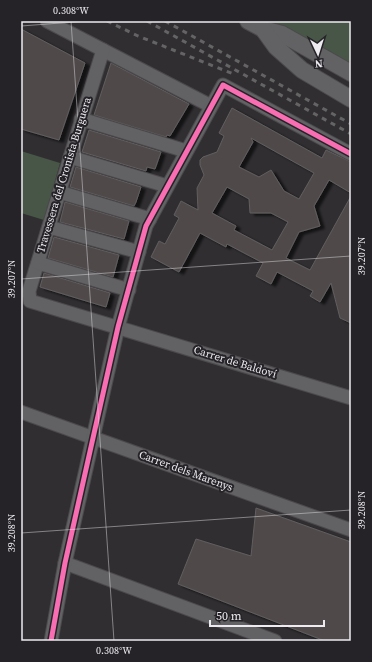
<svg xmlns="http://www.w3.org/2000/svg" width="372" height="662" font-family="'Source Serif 4',serif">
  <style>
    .green { fill: #475646 }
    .building { fill: #504a4a; stroke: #605e5f; fill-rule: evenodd; filter: url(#shadow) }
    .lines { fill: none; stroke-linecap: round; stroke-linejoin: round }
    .minor-casing { stroke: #4b494c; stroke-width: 15 }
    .tertiary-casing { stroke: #4b494c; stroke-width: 18 }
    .minor { stroke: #626163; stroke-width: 13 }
    .tertiary { stroke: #626163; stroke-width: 16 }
    .rail { stroke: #656465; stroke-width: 3; stroke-dasharray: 5 5; stroke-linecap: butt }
    .cycleway-casing { stroke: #262328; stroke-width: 8 }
    .cycleway { stroke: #f96db3; stroke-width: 5 }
    .ticks { fill: none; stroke: #edebef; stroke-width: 1; stroke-opacity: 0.45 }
    .labels { text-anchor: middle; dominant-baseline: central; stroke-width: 4; stroke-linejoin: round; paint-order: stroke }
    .street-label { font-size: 11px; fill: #edebef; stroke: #262328 }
    .neatline { fill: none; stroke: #edebef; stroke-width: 1.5 }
    .ticks-label { font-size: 10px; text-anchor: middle; fill: #edebef }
  </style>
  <defs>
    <filter id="shadow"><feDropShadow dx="4.5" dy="2.5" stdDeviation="1" flood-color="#0009"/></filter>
  </defs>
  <rect width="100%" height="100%" fill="#302e31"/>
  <g class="green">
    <polygon points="266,21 351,21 351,68"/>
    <polygon points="21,151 60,163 44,220 21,213"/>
  </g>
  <g class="building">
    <polygon points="21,29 85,63 59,140 21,129"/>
    <polygon points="111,63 189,104 170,136 167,135 166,137 94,115"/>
    <path d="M 232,108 L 322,158 L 326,150 L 351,162 L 351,193 L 329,180 L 314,206 L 320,226 L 299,232 L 286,258 L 310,270 L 351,196 L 351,323 L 340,318 L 331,283 L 320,302 L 310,296 L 313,291 L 277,272 L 271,284 L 256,276 L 263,263 L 227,244 L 226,247 L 200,233 L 179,272 L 151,257 L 159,241 L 165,244 L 179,218 L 174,215 L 181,201 L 198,210 L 197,188 L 204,175 L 200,165 L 200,160 L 203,157 L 217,152 L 224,136 L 219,133 ZM 251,138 L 314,173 L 299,199 L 284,191 L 271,170 L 259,177 L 239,167 L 253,142 ZM 227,187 L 249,199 L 250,213 L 271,213 L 288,222 L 272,250 L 234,230 L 236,226 L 212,213 Z"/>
    <polygon points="89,130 161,152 155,169 147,167 146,171 82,152"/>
    <polygon points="76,167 141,187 136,202 134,206 70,187"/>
    <polygon points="65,202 129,221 124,239 60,222"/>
    <polygon points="54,237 119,255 113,277 48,258"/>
    <polygon points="44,273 110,293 106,307 40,287"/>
    <polygon points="256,508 351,542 351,641 325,641 178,584 196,539 251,556"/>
  </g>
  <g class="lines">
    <defs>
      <g id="minor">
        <polyline points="47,21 211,106"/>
        <polyline points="103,50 29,291 30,301 351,398"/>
        <polyline points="81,119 186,151"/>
        <polyline points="70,157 167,186"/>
        <polyline points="59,192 150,219"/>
        <polyline points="49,227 139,252"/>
        <polyline points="38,263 129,290"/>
        <polyline points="21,412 351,530"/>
        <polyline points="65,563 275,641"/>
        <polyline points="51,641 65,563 93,438 118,327 146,226 223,85 351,154"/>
      </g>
      <g id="tertiary">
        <polyline points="248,21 263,29 282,34 351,73"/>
        <polyline points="263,29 276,47 302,70 351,99"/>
      </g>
    </defs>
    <use href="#minor" class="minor-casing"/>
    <use href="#tertiary" class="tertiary-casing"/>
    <use href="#minor" class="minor"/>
    <use href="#tertiary" class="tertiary"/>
    <g class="rail">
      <polyline points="107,21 138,36 236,75"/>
      <polyline points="147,21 351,134"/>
      <polyline points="165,21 351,124"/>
    </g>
    <defs>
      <polyline id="cycleway" points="51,641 65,563 93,438 118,327 146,226 223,85 351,154"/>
    </defs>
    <use href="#cycleway" class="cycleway-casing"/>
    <use href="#cycleway" class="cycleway"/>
  </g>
  <path class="ticks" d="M 71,21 L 114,641M 21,26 L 87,21M 21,279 L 351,256M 21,533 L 351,510"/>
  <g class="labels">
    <g class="street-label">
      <text transform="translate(64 175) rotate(-73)">Travessera del Cronista Burguera</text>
      <text transform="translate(235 362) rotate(17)">Carrer de Baldoví</text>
      <text transform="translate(186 471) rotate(20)">Carrer dels Marenys</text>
    </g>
  </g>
  <rect width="372" height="662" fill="none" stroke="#262328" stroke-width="44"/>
  <g transform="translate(318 54) rotate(176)" stroke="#262328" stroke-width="3" paint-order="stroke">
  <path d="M0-3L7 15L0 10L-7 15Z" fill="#edebef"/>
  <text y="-6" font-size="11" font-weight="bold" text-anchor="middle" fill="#edebef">N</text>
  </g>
  <path d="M210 620v6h114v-6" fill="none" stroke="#edebef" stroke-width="2"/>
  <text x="216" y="620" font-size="12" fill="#edebef" stroke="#262328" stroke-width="3" paint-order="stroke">50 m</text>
  <rect x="22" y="22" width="328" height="618" class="neatline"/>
  <g class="ticks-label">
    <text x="71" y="14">0.308°W</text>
    <text transform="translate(361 256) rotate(-90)" y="4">39.207°N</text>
    <text transform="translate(11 279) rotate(-90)" y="4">39.207°N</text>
    <text transform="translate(361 510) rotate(-90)" y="4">39.208°N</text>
    <text transform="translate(11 533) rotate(-90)" y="4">39.208°N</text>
    <text x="114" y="654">0.308°W</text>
  </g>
</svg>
